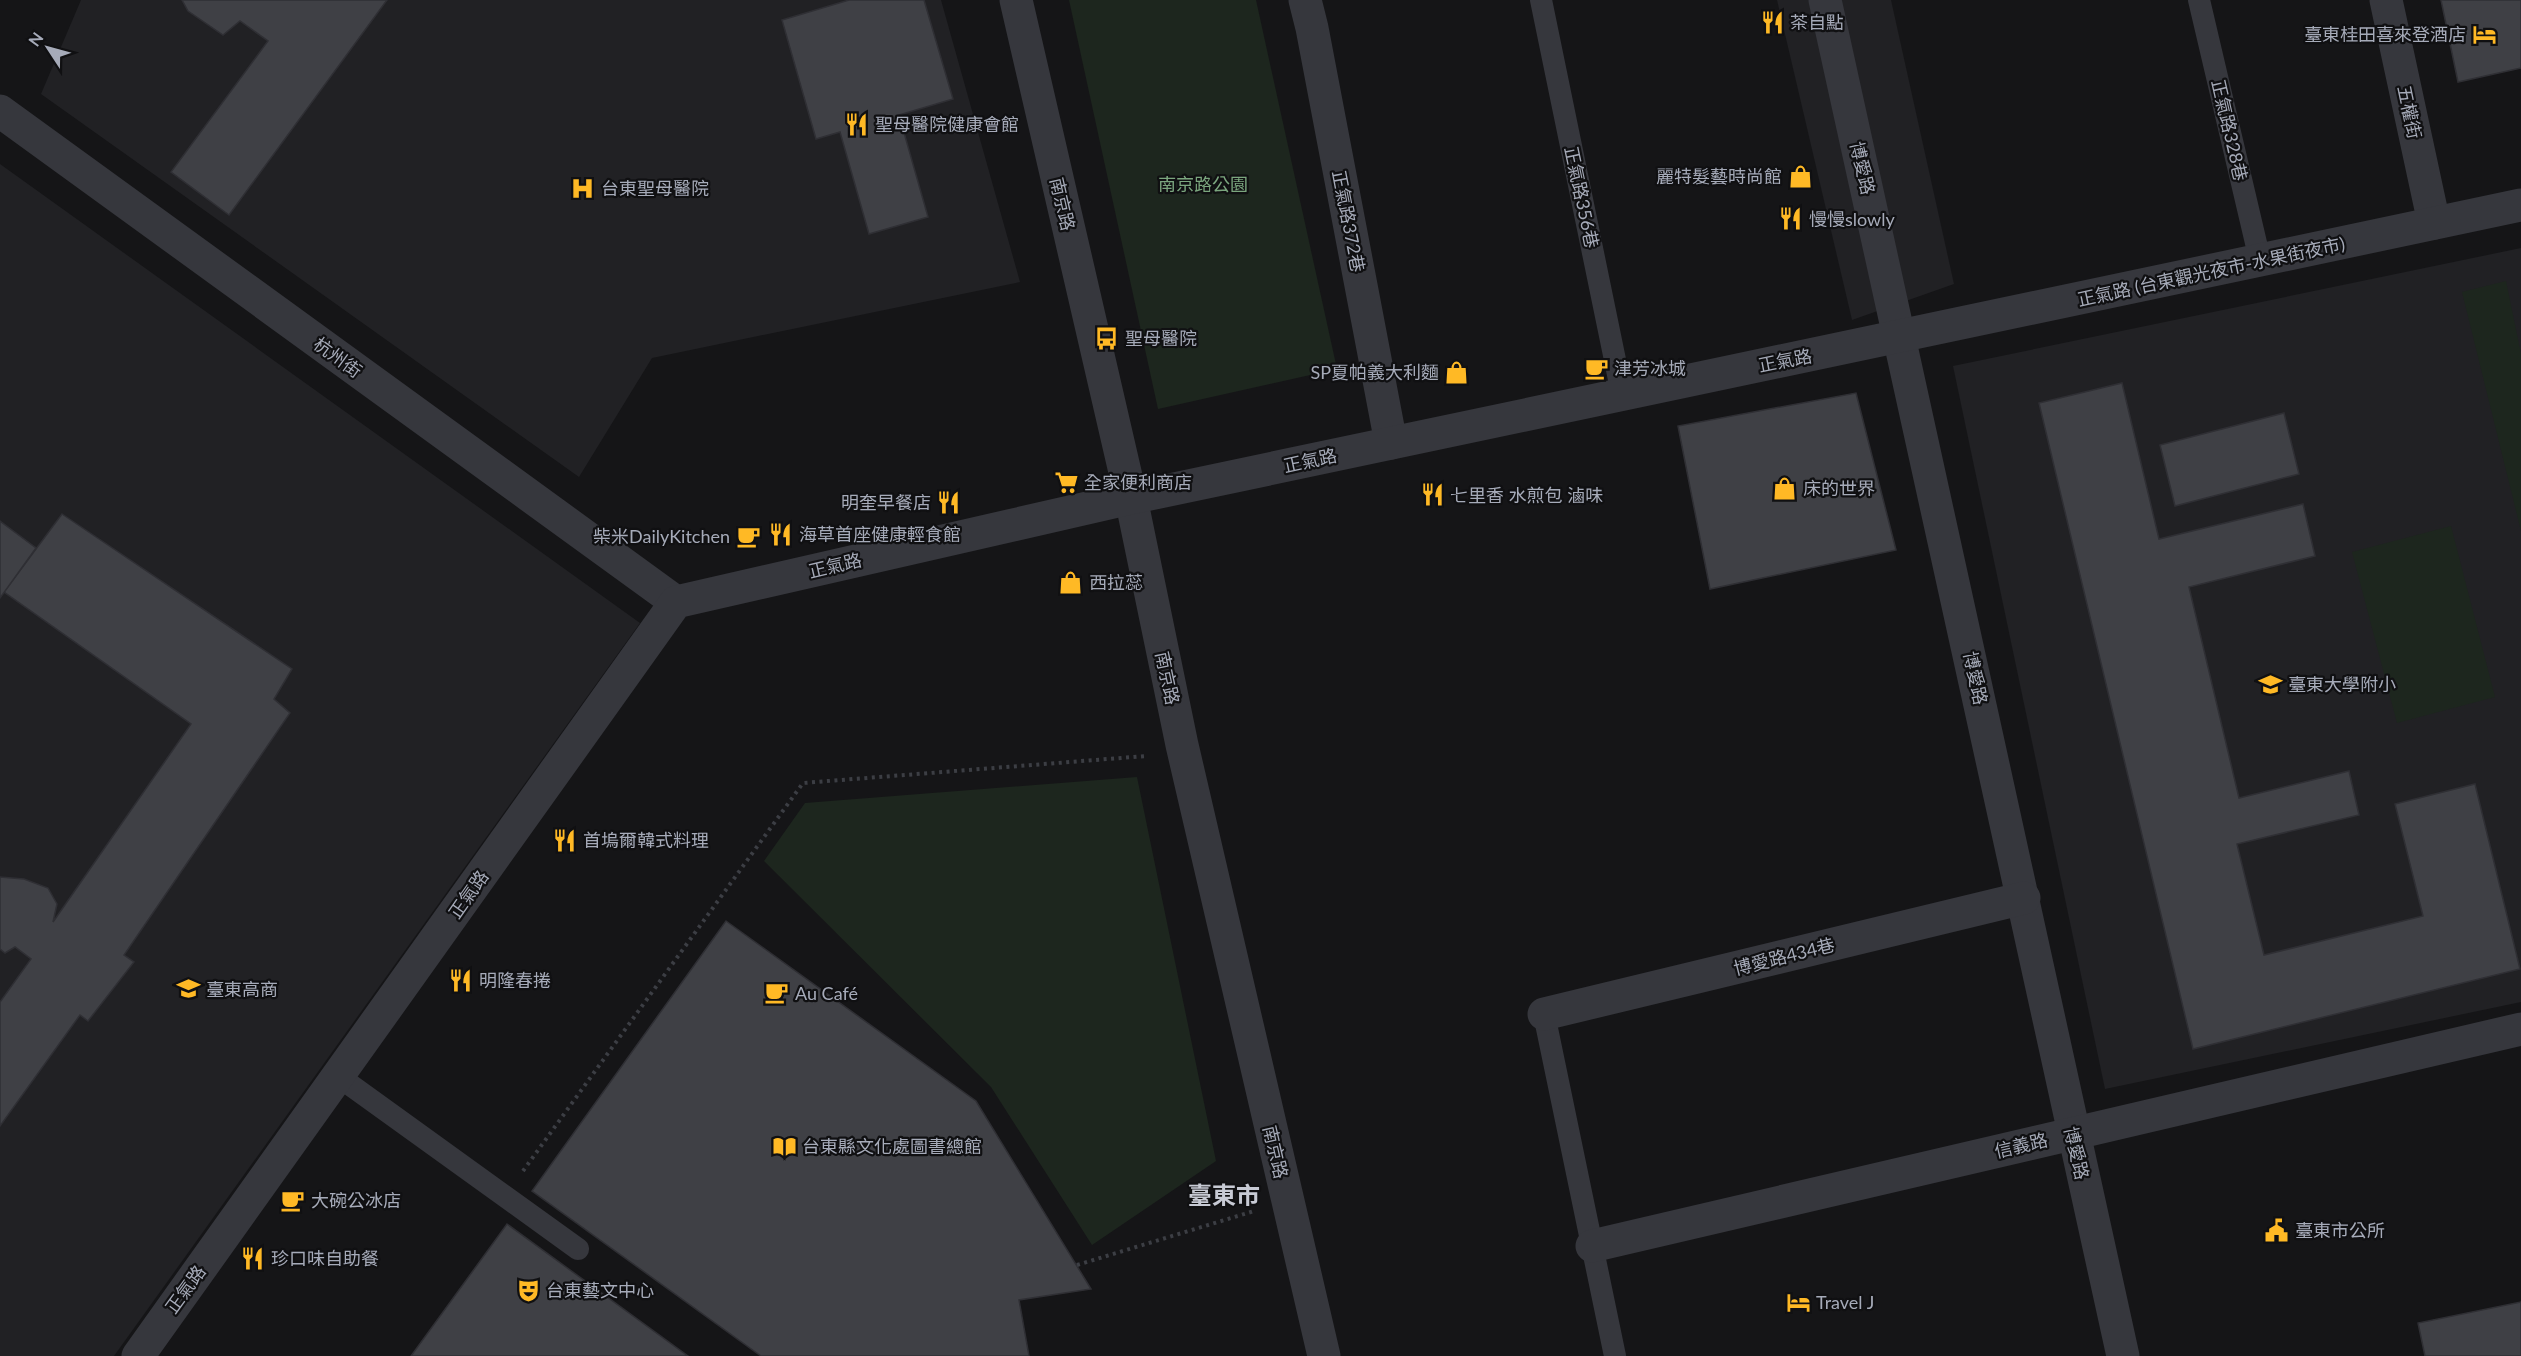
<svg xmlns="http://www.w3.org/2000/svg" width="2521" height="1356" font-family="Lato,'Noto Sans TC',sans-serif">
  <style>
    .built { fill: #212124 }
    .green { fill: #1d261e }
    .building { fill: #3f4045; stroke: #2f2f34; stroke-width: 1.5 }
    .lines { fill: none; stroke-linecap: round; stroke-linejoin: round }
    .path { stroke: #3c3e44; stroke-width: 4; stroke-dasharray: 3 4.5; stroke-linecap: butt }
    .lane { stroke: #36373d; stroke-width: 22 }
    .street { stroke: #36373d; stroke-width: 33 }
    .labels { text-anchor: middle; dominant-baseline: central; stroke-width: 4.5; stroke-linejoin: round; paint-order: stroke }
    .poi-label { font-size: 18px; fill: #a6abb9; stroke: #101012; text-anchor: start }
    .street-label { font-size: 18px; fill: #a6abb9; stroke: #101012 }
    .park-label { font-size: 18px; fill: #7ba67e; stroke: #101012 }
    .district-label { font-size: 24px; font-weight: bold; fill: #c7cad4; stroke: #101012 }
  </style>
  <rect width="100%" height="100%" fill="#151517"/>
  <g class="built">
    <polygon points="81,0 941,0 1020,282 652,358 579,477 41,94"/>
    <polygon points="1777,0 1891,0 1954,284 1852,320"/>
    <polygon points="0,164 640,623 114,1356 0,1356"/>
    <polygon points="2521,248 2521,1002 2105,1089 1953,366"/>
  </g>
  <g class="green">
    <polygon points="1069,0 1256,0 1337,369 1158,409"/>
    <polygon points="2506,281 2521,354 2521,531 2462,292"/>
    <polygon points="2451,526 2495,697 2397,723 2352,552"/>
    <polygon points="1137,777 1216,1161 1092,1245 991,1087 764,861 805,803"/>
  </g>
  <g class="building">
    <polygon points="182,0 387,0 229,215 171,172 268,41 240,21 223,35 188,11"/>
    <polygon points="849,0 924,0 953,99 899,115 928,217 869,234 840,132 816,139 782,20"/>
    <polygon points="2441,0 2521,0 2521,68 2458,82"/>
    <polygon points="2122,383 2159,539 2303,504 2315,556 2189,587 2239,798 2349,771 2359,815 2237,844 2264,955 2423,916 2395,804 2475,784 2520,969 2193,1049 2039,403"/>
    <polygon points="1856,393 1896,550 1710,589 1678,426"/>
    <polygon points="2284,413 2299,474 2175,506 2160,445"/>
    <polygon points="62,514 292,669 274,699 290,713 124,955 134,962 88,1021 80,1015 0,1126 0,1002 31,959 15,947 5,953 0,949 0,877 24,879 48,888 57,904 53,922 191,724 4,592"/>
    <polygon points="0,521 36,548 0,598"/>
    <polygon points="726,921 976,1101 1091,1289 1019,1300 1029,1356 761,1356 532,1191"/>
    <polygon points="507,1224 688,1356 411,1356"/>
    <polygon points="2521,1302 2521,1356 2425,1356 2418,1323"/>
  </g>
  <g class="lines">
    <g class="path">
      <polyline points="523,1171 803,783 1146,756"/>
      <polyline points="1077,1265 1254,1211"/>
    </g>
    <g class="lane">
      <polyline points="1541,0 1622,394"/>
      <polyline points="2199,0 2260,260"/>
      <polyline points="1544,1014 1615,1356"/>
      <polyline points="338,1076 578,1249"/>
    </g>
    <g class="street">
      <polyline points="1016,0 1131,498 1182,745 1324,1356"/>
      <polyline points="1305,0 1312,28 1391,443"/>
      <polyline points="1825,0 2123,1356"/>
      <polyline points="2386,0 2434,223"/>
      <polyline points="0,111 676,602"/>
      <polyline points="1544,1014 2024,898"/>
      <polyline points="1592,1246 2521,1029"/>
      <polyline points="138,1356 676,602 1131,498 2521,205"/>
    </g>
  </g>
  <defs>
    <symbol id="restaurant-bare" viewBox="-9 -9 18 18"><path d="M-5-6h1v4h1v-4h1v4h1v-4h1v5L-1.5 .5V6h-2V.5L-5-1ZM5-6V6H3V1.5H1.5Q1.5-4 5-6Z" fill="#ffb925" stroke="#101012" stroke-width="2.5" paint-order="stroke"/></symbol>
    <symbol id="hotel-bare" viewBox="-9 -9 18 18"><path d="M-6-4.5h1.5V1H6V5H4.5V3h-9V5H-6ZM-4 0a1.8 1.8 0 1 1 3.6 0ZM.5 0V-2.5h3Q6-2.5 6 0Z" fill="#ffb925" stroke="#101012" stroke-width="2.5" paint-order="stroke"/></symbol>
    <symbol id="shop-bare" viewBox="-9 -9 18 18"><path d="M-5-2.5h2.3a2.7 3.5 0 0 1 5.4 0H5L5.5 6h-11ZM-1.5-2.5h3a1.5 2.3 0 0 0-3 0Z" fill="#ffb925" stroke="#101012" stroke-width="2.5" paint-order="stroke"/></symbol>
    <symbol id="hospital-bare" viewBox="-9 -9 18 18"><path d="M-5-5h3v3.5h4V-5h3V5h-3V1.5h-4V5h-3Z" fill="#ffb925" stroke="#101012" stroke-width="2.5" paint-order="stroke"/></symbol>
    <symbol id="bus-bare" viewBox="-9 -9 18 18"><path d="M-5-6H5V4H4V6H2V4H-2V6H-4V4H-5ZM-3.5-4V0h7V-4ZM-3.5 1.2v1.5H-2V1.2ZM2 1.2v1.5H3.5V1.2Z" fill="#ffb925" stroke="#101012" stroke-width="2.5" paint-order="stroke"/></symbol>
    <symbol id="cafe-bare" viewBox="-9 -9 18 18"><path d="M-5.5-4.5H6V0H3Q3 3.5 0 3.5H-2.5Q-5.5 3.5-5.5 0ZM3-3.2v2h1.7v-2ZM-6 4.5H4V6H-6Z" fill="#ffb925" stroke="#101012" stroke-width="2.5" paint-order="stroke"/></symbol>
    <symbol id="supermarket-bare" viewBox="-9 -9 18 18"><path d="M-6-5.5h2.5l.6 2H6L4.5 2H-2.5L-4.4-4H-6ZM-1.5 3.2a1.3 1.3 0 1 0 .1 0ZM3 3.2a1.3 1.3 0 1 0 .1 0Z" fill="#ffb925" stroke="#101012" stroke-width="2.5" paint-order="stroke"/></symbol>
    <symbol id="school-bare" viewBox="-9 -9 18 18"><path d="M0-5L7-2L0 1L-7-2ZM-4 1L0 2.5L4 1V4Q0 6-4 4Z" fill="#ffb925" stroke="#101012" stroke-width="2.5" paint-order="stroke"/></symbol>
    <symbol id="library-bare" viewBox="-9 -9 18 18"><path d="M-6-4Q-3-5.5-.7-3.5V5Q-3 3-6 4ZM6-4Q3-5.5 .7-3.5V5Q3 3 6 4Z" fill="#ffb925" stroke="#101012" stroke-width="2.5" paint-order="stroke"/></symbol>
    <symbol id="civic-bare" viewBox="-9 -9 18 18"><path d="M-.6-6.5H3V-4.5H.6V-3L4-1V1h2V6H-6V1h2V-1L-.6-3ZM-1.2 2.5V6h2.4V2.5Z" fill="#ffb925" stroke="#101012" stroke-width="2.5" paint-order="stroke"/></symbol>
    <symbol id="theatre-bare" viewBox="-9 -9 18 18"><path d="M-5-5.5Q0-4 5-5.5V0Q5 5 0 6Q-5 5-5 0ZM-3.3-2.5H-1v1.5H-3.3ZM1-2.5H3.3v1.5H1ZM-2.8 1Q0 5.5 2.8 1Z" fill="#ffb925" stroke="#101012" stroke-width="2.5" paint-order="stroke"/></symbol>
  </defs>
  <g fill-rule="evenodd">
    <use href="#restaurant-bare" x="1756" y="6" width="33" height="33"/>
    <use href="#hotel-bare" x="2468" y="18" width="33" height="33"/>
    <use href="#restaurant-bare" x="840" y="108" width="33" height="33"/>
    <use href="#shop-bare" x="1784" y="160" width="33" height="33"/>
    <use href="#hospital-bare" x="566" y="172" width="33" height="33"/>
    <use href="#restaurant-bare" x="1774" y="202" width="33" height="33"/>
    <use href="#bus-bare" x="1090" y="322" width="33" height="33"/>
    <use href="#cafe-bare" x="1580" y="352" width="33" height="33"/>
    <use href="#shop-bare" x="1440" y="356" width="33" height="33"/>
    <use href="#supermarket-bare" x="1050" y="466" width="33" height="33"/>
    <use href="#shop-bare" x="1768" y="472" width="33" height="33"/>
    <use href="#restaurant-bare" x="1416" y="478" width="33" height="33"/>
    <use href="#restaurant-bare" x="932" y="486" width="33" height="33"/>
    <use href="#restaurant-bare" x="764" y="518" width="33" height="33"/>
    <use href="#cafe-bare" x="732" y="520" width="33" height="33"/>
    <use href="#shop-bare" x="1054" y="566" width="33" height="33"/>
    <use href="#school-bare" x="2254" y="668" width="33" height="33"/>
    <use href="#restaurant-bare" x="548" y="824" width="33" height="33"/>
    <use href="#restaurant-bare" x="444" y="964" width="33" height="33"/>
    <use href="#school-bare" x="172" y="972" width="33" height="33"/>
    <use href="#cafe-bare" x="760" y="976" width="33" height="33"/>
    <use href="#library-bare" x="768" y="1130" width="33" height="33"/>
    <use href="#cafe-bare" x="276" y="1184" width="33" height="33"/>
    <use href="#civic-bare" x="2260" y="1214" width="33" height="33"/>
    <use href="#restaurant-bare" x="236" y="1242" width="33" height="33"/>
    <use href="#theatre-bare" x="512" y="1274" width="33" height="33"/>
    <use href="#hotel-bare" x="1782" y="1286" width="33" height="33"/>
  </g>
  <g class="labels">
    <g class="poi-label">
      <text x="1790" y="22">茶自點</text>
      <text x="2466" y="34" text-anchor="end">臺東桂田喜來登酒店</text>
      <text x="875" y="124">聖母醫院健康會館</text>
      <text x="1782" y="176" text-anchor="end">麗特髮藝時尚館</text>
      <text x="601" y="188">台東聖母醫院</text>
      <text x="1809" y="219">慢慢slowly</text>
      <text x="1125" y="338">聖母醫院</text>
      <text x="1614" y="368">津芳冰城</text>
      <text x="1439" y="372" text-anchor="end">SP夏帕義大利麵</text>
      <text x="1084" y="482">全家便利商店</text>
      <text x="1803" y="488">床的世界</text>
      <text x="1450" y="495">七里香 水煎包 滷味</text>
      <text x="931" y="502" text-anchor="end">明奎早餐店</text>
      <text x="799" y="534">海草首座健康輕食館</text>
      <text x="730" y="536" text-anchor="end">柴米DailyKitchen</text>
      <text x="1089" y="582">西拉蕊</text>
      <text x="2288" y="684">臺東大學附小</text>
      <text x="583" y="840">首塢爾韓式料理</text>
      <text x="479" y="980">明隆春捲</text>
      <text x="206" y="989">臺東高商</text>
      <text x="795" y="993">Au Café</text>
      <text x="802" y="1146">台東縣文化處圖書總館</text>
      <text x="311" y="1200">大碗公冰店</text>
      <text x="2295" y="1230">臺東市公所</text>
      <text x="271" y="1258">珍口味自助餐</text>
      <text x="546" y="1290">台東藝文中心</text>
      <text x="1816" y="1302">Travel J</text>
    </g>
    <g class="street-label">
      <text transform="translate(2410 112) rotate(78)">五權街</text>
      <text transform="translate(2230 130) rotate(77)">正氣路328巷</text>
      <text transform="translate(1863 168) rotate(77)">博愛路</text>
      <text transform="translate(1582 197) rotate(78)">正氣路356巷</text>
      <text transform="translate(1063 204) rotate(77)">南京路</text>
      <text transform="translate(1349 221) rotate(79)">正氣路372巷</text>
      <text transform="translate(2211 271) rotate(-12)">正氣路 (台東觀光夜市-水果街夜市)</text>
      <text transform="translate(338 357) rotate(36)">杭州街</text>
      <text transform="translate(1785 360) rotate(-11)">正氣路</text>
      <text transform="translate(1310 460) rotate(-12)">正氣路</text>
      <text transform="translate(835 565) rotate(-13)">正氣路</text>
      <text transform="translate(1168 678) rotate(78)">南京路</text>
      <text transform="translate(1976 678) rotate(78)">博愛路</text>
      <text transform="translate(468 894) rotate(-55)">正氣路</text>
      <text transform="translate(1784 956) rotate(-14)">博愛路434巷</text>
      <text transform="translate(2021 1145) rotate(-13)">信義路</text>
      <text transform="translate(1276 1152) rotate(77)">南京路</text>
      <text transform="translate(2077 1153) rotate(77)">博愛路</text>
      <text transform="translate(185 1289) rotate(-54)">正氣路</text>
    </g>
    <g class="park-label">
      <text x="1203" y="184">南京路公園</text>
    </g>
    <g class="district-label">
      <text x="1224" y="1194">臺東市</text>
    </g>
  </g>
  <g transform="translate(48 48) rotate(306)" stroke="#101012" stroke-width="4.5" paint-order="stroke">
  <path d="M0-4.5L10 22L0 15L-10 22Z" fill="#a6abb9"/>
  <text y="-9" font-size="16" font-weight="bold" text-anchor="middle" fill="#a6abb9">N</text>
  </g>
</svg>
